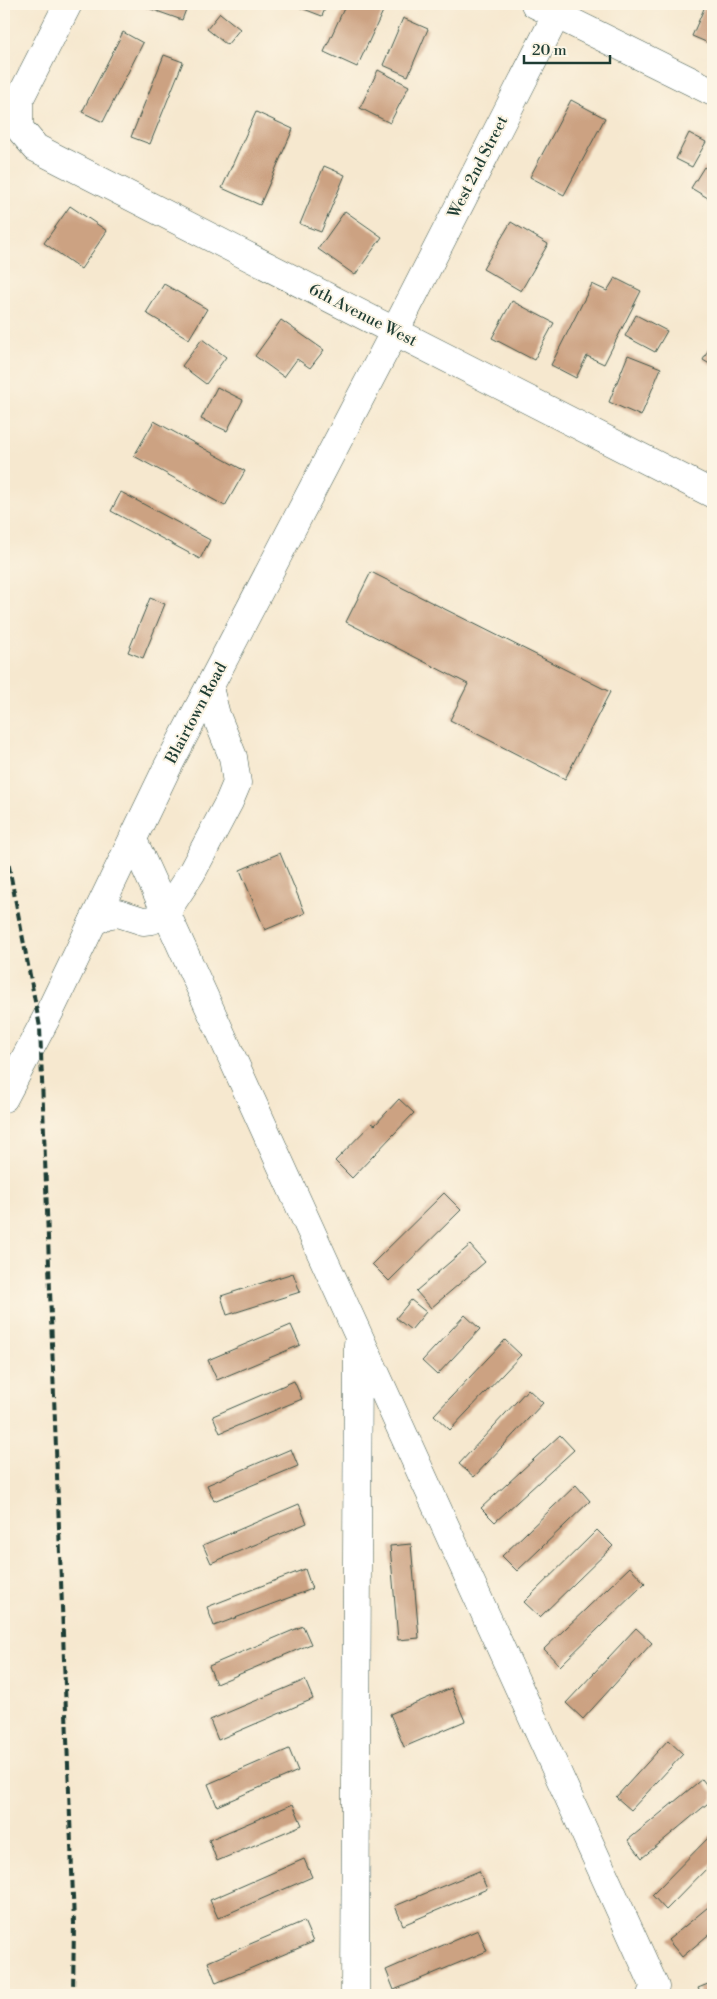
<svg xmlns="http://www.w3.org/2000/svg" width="717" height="1999" font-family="'Libre Bodoni',serif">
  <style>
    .building { fill: #cca282 }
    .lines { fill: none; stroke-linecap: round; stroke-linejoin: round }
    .minor-casing { stroke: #3f574b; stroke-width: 29 }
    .tertiary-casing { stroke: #3f574b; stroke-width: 29 }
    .minor { stroke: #fff; stroke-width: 28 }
    .tertiary { stroke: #fff; stroke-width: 28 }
    .rail { stroke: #1f3d34; stroke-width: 4; stroke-dasharray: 8 4; stroke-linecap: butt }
    .labels { text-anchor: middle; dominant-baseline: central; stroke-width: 4; stroke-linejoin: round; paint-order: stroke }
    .street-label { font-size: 16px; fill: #1f3d34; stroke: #fcf5e5 }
  </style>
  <rect width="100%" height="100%" fill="#fcf5e5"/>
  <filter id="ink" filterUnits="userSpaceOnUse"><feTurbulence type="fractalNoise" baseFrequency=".02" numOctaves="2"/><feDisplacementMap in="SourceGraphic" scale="10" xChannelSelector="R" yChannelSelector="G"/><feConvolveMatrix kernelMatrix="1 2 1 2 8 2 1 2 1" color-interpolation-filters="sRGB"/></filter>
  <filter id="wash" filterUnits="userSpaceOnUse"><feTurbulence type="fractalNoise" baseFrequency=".0096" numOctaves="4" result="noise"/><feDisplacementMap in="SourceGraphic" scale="20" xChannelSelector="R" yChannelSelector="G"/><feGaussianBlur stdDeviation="1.12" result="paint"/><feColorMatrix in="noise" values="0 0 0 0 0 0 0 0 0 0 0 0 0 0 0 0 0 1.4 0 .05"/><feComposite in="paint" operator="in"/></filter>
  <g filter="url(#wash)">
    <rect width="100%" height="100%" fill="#f6e8cf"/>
    <g id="blocks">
      <g class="building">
        <polygon points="137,4 188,4 182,20"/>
        <polygon points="291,4 327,4 322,16"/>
        <polygon points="346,4 379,4 385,7 357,67 324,52"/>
        <polygon points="706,4 713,4 713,45 692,36"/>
        <polygon points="220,13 240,29 227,45 207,29"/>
        <polygon points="403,18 428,29 408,76 383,65"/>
        <polygon points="123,32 143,43 103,122 82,112"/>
        <polygon points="164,55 183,62 150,144 131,137"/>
        <polygon points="378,70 409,86 390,123 360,108"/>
        <polygon points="571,100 605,118 564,195 530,177"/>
        <polygon points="256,112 293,129 260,205 222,188"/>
        <polygon points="689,133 706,142 692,167 676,159"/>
        <polygon points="324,166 345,175 321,232 300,224"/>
        <polygon points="704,167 713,173 713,201 691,188"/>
        <polygon points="70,206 107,231 81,269 44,243"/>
        <polygon points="345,211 382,237 355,275 318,249"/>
        <polygon points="511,222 548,244 521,291 483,269"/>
        <polygon points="615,278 641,291 604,364 587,356 576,378 551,365 592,284 607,291"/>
        <polygon points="164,284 207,309 189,339 146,313"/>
        <polygon points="512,301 554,323 534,360 492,338"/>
        <polygon points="636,315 667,331 655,352 625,336"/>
        <polygon points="281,320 324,350 310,368 297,359 284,377 255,356"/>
        <polygon points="202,339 226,357 206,384 182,366"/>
        <polygon points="713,341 713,366 703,360"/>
        <polygon points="628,355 661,368 641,416 609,402"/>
        <polygon points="217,387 243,400 227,431 201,419"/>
        <polygon points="154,421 245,471 225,506 134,456"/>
        <polygon points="121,492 210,540 200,559 111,511"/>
        <polygon points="371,572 610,692 565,779 450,720 468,684 346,622"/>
        <polygon points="150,598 165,604 143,658 128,652"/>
        <polygon points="280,853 305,913 265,930 240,870"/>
        <polygon points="399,1099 414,1113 352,1178 335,1161 372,1123 375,1125"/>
        <polygon points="444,1193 461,1210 389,1281 372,1264"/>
        <polygon points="470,1245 485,1262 431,1308 416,1291"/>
        <polygon points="293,1273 300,1292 227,1315 221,1296"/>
        <polygon points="411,1300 426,1312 411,1330 396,1318"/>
        <polygon points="465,1315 480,1329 437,1375 422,1361"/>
        <polygon points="291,1325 300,1345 217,1380 208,1360"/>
        <polygon points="505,1340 521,1355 450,1430 434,1415"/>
        <polygon points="294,1381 302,1399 220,1433 213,1416"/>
        <polygon points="528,1389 543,1403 474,1477 459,1464"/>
        <polygon points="560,1435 574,1450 495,1522 481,1508"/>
        <polygon points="291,1449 298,1466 214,1501 207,1485"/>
        <polygon points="576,1485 590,1501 517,1571 502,1556"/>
        <polygon points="299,1504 307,1523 211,1563 203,1545"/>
        <polygon points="597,1530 613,1546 540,1617 524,1602"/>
        <polygon points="411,1544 419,1638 398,1640 390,1546"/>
        <polygon points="630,1567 645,1583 560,1666 544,1649"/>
        <polygon points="305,1569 312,1589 214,1626 207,1607"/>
        <polygon points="303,1626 311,1644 216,1684 209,1666"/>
        <polygon points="636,1628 652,1643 583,1719 566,1703"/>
        <polygon points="305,1680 313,1699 218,1740 210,1720"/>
        <polygon points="451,1688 465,1721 404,1747 390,1714"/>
        <polygon points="668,1740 683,1754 631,1810 616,1797"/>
        <polygon points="289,1749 298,1771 217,1806 208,1784"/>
        <polygon points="702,1779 713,1793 713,1799 642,1858 628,1840"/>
        <polygon points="293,1804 302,1825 217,1861 209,1840"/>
        <polygon points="713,1833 713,1862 666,1910 652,1895"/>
        <polygon points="304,1859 312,1877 218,1918 210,1900"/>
        <polygon points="479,1871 487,1889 403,1925 395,1906"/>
        <polygon points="713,1903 713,1931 682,1957 668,1940"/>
        <polygon points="304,1921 313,1942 216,1983 208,1962"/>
        <polygon points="478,1930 487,1951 394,1990 386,1970"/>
        <polygon points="713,1982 713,1995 701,1995 698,1988"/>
        <polygon points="479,1990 481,1995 466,1995"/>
      </g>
    </g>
  </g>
  <g filter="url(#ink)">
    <use href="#blocks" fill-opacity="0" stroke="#3f574b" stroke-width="1"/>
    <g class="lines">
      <defs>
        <g id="minor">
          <polyline points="68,4 19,100 19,128 36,148 713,494"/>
          <polyline points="535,4 713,92"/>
          <polyline points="133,840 655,1987 651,1995"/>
          <polyline points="93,922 106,915 118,913 143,921 152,920 166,912 192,872 229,802 237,783 233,757 216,715 209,688"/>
          <polyline points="355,1995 358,1344"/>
        </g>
        <polyline id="tertiary" points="4,1098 50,1011 167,768 395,331 562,4"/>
      </defs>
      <use href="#minor" class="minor-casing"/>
      <use href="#tertiary" class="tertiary-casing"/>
      <use href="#minor" class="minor"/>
      <use href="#tertiary" class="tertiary"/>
      <polyline class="rail" points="4,841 40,1027 74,1923 73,1995"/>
    </g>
  </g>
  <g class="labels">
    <g class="street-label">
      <text transform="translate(478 167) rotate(-63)">West 2nd Street</text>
      <text transform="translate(363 315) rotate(27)">6th Avenue West</text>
      <text transform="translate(196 713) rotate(-62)">Blairtown Road</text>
    </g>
  </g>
  <rect width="717" height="1999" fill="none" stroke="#fcf5e5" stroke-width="20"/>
  <path d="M524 55v8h86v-8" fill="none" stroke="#1f3d34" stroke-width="2.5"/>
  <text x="532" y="55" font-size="15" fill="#1f3d34" stroke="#fcf5e5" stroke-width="4" paint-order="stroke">20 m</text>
</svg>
